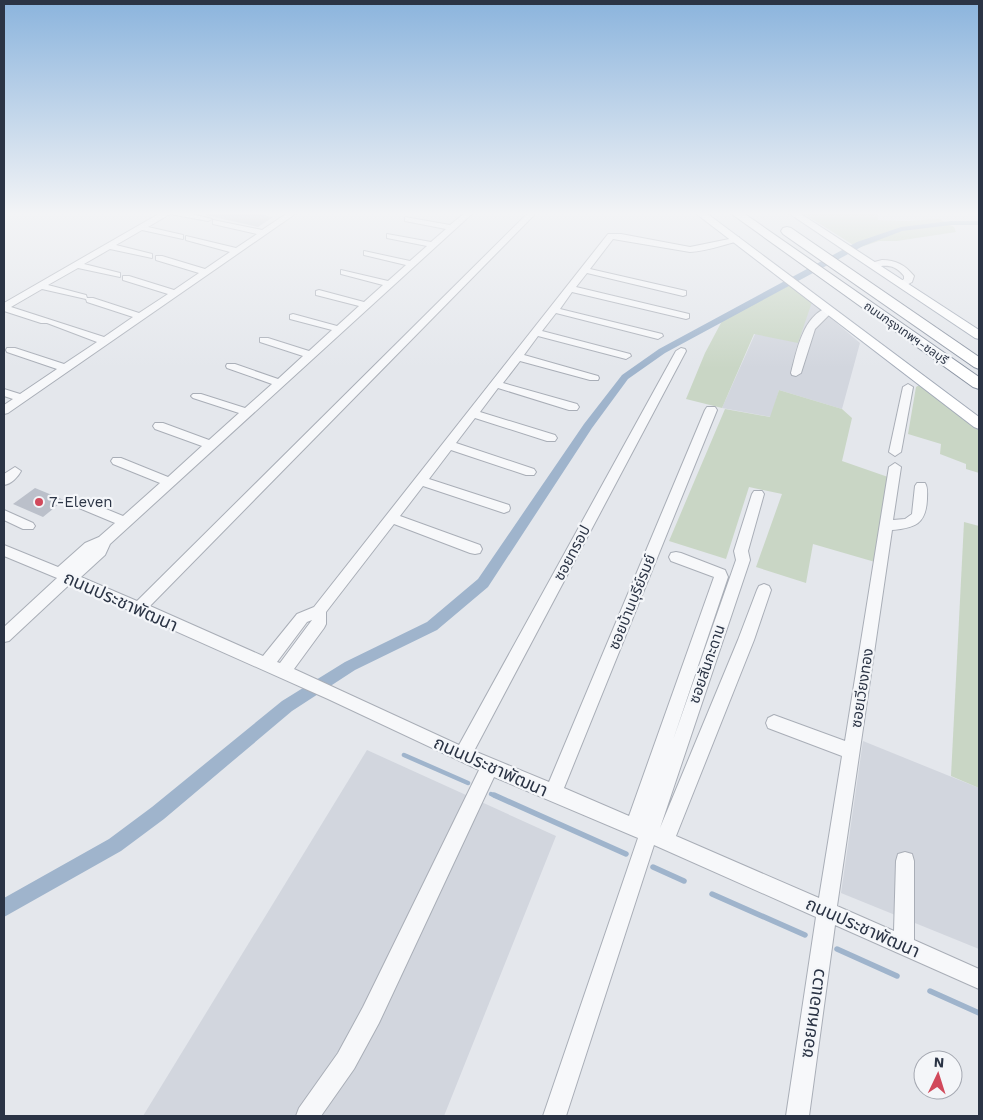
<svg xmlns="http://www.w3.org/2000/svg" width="983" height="1120" font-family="'Work Sans','Noto Sans Thai',sans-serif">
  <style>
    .built { fill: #d2d6de }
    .green { fill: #c9d6c5 }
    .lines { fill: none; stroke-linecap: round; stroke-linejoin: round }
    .stream-far1 { stroke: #9fb4cc; stroke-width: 4.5 }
    .stream { stroke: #9fb4cc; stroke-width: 5.5 }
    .canal { fill: #9fb4cc; fill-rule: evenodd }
    .building { fill: #bbc0ca }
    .minor-casing { stroke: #a9aeb7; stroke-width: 2 }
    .major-casing { stroke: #a3abb8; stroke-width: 2 }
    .highway-casing { stroke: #8b94a3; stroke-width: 2 }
    .minor { fill: #f7f8fa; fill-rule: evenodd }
    .major { fill: #fff; fill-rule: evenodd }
    .highway { fill: #fff; fill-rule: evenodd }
    .poi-dot { fill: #d1495b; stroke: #f4f6f9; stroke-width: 2 }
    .labels { text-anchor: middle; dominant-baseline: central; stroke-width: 4.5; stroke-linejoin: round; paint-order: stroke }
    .far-street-label { font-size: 12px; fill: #2b3445; stroke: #f4f6f9 }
    .poi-label { font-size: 15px; fill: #2b3445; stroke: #f4f6f9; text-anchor: start }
    .street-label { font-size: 15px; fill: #2b3445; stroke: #f4f6f9 }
    .near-street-label { font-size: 18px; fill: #2b3445; stroke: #f4f6f9 }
  </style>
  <rect width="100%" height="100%" fill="#e4e7ec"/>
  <g class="built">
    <polygon points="812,302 860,343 842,409 779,390 771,417 722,408 755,334"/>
    <polygon points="863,741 979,788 979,949 841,893"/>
    <polygon points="367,750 556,836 444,1116 143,1116"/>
  </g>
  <g class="green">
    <polygon points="801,212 878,212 878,220 908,221 939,219 954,227 956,232 897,241 879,241 858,248"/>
    <polygon points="790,285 812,302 798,343 754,334 722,408 686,399 705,353 722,321"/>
    <polygon points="921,384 979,430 979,473 966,469 966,464 940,454 941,444 908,434 916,387"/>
    <polygon points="779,390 842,409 852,418 842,461 888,477 875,562 813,544 806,583 756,567 782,494 749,487 726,559 669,541 725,409 770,417"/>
    <polygon points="964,522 979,526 979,788 951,776"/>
  </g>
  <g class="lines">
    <g class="stream-far1">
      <polyline points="404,755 468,783"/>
      <polyline points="491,794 496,796"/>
    </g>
    <g class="stream">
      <polyline points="494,795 626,854"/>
      <polyline points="653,867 684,881"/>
      <polyline points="712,894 805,935"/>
      <polyline points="837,949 897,976"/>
      <polyline points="930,991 979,1013"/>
    </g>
    <polygon class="canal" points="951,221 979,221 979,225 951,225 902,231 863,246 665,353 628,379 592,428 488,587 437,630 355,670 292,711 164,819 121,851 4,917 4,898 109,839 152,807 282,701 345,662 427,622 478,579 584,424 622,375 659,349 857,242 901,227"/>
  </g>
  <g class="building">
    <polygon points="206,212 250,212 273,217 258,227 205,215"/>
    <polygon points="35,488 64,500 43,517 13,504"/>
  </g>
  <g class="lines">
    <defs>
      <g id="minor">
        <path d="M 162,212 L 183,212 L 212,219 L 208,221 L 170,214 L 148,227 L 183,235 L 183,239 L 142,230 L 116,245 L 152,254 L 152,258 L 110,249 L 84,264 L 120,273 L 120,277 L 78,268 L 48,285 L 86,295 L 87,298 L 93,298 L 139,313 L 168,294 L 123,280 L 123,276 L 129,276 L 174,290 L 199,273 L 156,260 L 156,256 L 162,256 L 205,269 L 230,252 L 186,240 L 186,236 L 236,248 L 257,234 L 213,224 L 213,220 L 262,230 L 289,212 L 298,212 L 8,413 L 4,414 L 4,405 L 13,399 L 4,396 L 4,389 L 20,394 L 57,369 L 7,352 L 6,350 L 7,348 L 15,348 L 64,364 L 97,342 L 47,323 L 41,323 L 4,311 L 4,303 ZM 42,289 L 86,299 L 87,302 L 133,317 L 104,337 L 11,307 Z"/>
        <path d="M 466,212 L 474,212 L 110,544 L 105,555 L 81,577 L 137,601 L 529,212 L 537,212 L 150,606 L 263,656 L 297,614 L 314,607 L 608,234 L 621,234 L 690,247 L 739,237 L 739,241 C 723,245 706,251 690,252 L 613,239 L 590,269 L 686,291 L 686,295 L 683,296 L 587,273 L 576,287 L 689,314 L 689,318 L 686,319 L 572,292 L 560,309 L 662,334 L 663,336 L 658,339 L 556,313 L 542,331 L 630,354 L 631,356 L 626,359 L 538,336 L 524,355 L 598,376 L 599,378 L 598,380 L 590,380 L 520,361 L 503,383 L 577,404 L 579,407 L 577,410 L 569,410 L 498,388 L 480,412 L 555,435 L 557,438 L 555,441 L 547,441 L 475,418 L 456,443 L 534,469 L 536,472 L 534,475 L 526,475 L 451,450 L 429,479 L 509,505 L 510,508 L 509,511 L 504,513 L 423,486 L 400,516 L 480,545 L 482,549 L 480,553 L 475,554 L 470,553 L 394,524 L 326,612 L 326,624 L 324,628 L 294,669 L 459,745 L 676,351 L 681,348 L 685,349 L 686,351 L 474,751 L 549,782 L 705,410 L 707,407 L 715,407 L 717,410 L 564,788 L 629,816 L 714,577 L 671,561 L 669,557 L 671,553 L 676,552 L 681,553 L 725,570 L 728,577 L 673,740 L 736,560 L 734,551 L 752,494 L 754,491 L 762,491 L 764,494 L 748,551 L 750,560 L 660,828 L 738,640 L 757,590 L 759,586 L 764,584 L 769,586 L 771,590 L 754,640 L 676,836 L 819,898 L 842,756 L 768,728 L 766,723 L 768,718 L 774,715 L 845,741 L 889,467 L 895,463 L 901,467 L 893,520 L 905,519 L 912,514 L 915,486 L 917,483 L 925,483 C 928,488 927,493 927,499 C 926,524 915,528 892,530 L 837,906 L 894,931 L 896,861 L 898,854 L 905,852 L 912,854 L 914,861 L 914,940 L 979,969 L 979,989 L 835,925 L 809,1116 L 786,1116 L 816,917 L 654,845 L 566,1116 L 543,1116 L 638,838 L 494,777 L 379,1023 L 354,1069 L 321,1116 L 296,1116 L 299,1108 L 338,1053 L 363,1007 L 479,770 L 328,699 L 70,584 L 9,641 L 4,642 L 4,627 L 57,578 L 4,556 L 4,545 L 58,567 L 85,543 L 99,537 L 115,523 L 79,508 L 78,505 L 79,502 L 89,502 L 123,516 L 160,483 L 113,464 L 111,461 L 113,458 L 121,458 L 168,477 L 202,446 L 155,429 L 153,426 L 155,423 L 163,423 L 209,440 L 239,413 L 193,398 L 191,396 L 193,394 L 201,394 L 245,408 L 272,384 L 227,368 L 226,366 L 227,364 L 235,364 L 278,379 L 303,356 L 260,342 L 260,338 L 268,338 L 309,351 L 332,330 L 290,319 L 290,315 L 293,314 L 337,326 L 359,306 L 316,295 L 316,291 L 319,290 L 364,302 L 383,285 L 341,274 L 341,270 L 388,281 L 406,265 L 364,255 L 364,251 L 410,261 L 427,246 L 387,238 L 387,234 L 431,242 L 446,229 L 405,221 L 405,217 L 450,225 ZM 312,620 L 280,663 L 277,662 L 307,622 Z"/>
        <path d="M 882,260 C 896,260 905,265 914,276 L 912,282 L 905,286 L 899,286 L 897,284 L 904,279 L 904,276 C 889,257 877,272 867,264 Z"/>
        <path d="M 829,307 L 834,310 L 815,329 L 801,373 L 796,376 L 792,375 L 791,373 C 797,350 803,315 829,307 Z"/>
        <polygon points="908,384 913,387 901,452 895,456 889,452 903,387"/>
        <path d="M 15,467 L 21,471 C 18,477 11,484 4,485 L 4,474 Z"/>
        <polygon points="4,510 33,523 35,526 33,529 23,529 4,520"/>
      </g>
      <g id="major">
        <polygon points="694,212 705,212 979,417 979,429 974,427"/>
        <polygon points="787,212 798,212 979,330 979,339 975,338"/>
      </g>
      <g id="highway">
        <polygon points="729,212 742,212 979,377 979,389 973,387"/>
        <polygon points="787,227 791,228 979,357 979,369 974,367 783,234 781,231 783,228"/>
      </g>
    </defs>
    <use href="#minor" class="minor-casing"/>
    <use href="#major" class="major-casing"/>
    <use href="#highway" class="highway-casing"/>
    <use href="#minor" class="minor"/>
    <use href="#major" class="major"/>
    <use href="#highway" class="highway"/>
  </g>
  <linearGradient id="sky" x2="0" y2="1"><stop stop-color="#8bb4dd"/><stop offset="0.58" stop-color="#f3f4f6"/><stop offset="1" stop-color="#f3f4f6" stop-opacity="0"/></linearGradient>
  <rect width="983" height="368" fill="url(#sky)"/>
  <circle class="poi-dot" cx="39" cy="502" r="5"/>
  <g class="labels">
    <g class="far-street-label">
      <text transform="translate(906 333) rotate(35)">ถนนกรุงเทพฯ-ชลบุรี</text>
    </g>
    <g class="poi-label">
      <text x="49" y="502">7-Eleven</text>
    </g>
    <g class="street-label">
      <text transform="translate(572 553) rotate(-62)">ซอยทรอป</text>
      <text transform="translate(632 602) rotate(-68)">ซอยบ้านบุรีย์รมย์</text>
      <text transform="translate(707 664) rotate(-71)">ซอยสันกะดาน</text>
      <text transform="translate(862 688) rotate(-81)">ซอยเวียงทอง</text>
    </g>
    <g class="near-street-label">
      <text transform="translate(121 601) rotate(24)">ถนนประชาพัฒนา</text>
      <text transform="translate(491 766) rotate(24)">ถนนประชาพัฒนา</text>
      <text transform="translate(863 927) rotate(24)">ถนนประชาพัฒนา</text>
      <text transform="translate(812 1013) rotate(-82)">ซอยหมอแวว</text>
    </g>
  </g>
  <rect width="983" height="1120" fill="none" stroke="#2b3445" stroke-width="10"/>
  <g transform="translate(938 1075) rotate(4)"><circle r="24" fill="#f4f6f9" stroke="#a4a8b1"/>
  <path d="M0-4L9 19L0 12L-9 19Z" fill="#d1495b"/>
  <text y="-8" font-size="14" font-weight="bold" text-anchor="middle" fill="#2b3445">N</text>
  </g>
</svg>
